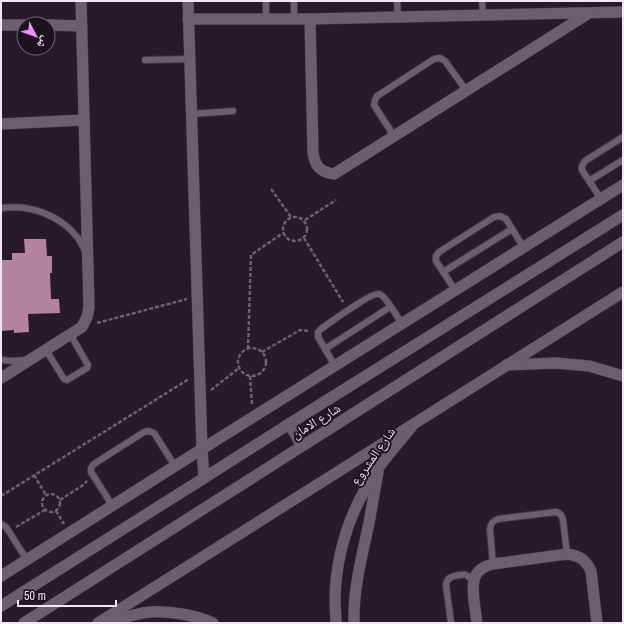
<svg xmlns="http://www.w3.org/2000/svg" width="624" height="624" font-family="'Archivo Narrow','Noto Naskh Arabic',sans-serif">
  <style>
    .building { fill: #b4849c }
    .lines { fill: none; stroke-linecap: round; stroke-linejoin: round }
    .service-casing { stroke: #413841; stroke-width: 8 }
    .minor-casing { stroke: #413841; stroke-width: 12 }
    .tertiary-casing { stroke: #413841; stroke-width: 12 }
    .path { stroke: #6c616c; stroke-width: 2.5; stroke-dasharray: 4 2; stroke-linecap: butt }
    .service { stroke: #6d5e6d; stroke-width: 6 }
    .minor { stroke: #6d5e6d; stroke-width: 11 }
    .tertiary { stroke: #6d5e6d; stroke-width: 11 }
    .labels { text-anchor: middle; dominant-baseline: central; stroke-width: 4; stroke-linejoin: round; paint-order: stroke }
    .street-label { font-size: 13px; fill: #f0e7f0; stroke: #1d121e }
  </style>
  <rect width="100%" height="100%" fill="#271b27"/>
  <polygon class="building" points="24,239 46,239 47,256 52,256 52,273 50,273 51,299 59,299 60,313 28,314 29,332 14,333 14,330 1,331 1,260 12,260 12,253 25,253"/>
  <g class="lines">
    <defs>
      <g id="service">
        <polyline points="294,1 294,19"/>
        <polyline points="397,1 398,17"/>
        <polyline points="482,1 483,15"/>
        <polyline points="266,19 266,1"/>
        <polyline points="145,60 190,59"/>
        <polyline points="191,114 233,111"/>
        <polyline points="394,136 374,105 375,100 377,96 434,59 440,58 445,61 466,90"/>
        <polyline points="589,181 623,160"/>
        <polyline points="601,199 582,170 582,166 585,161 623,137"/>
        <path d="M 1,208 C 30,204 60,215 78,238 C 81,242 83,248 86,252"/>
        <polyline points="443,272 512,229"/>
        <polyline points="455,290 436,261 436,256 439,252 494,217 500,216 506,219 524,248"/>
        <polyline points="325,349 390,307"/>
        <polyline points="46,350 64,379 67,380 87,368 88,365 70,334"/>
        <polyline points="1,360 13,361 25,360"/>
        <path d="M 335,366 L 318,337 L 318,332 L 321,329 C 329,323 372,292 379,294 C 385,295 398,318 402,324"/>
        <polyline points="112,505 91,472 91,468 94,464 144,432 149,431 154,433 175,466"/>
        <polyline points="1,524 6,527 27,560"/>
        <path d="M 493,564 L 490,530 C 490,524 492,521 498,519 L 556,512 C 560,513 562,515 563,520 L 567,554"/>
        <path d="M 451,623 L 446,585 C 447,577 453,576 460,575 C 463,575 463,574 466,575 C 470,577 471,579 473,582"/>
      </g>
      <g id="minor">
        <polyline points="188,1 202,449 204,478"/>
        <polyline points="188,19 310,19 623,12"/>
        <path d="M 310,19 L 313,153 C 315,166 320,172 334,174 L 589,13"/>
        <polyline points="1,25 24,25"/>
        <polyline points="48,25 82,26"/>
        <polyline points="1,124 84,120"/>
        <polyline points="506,365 555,363 589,366 623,376"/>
        <polyline points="1,378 82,327 87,317 89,307 81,1"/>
        <polyline points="1,576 202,449 623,185"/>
        <polyline points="1,606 204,478 289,424 623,215"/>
        <path d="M 100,623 C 114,620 129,616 143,613 C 163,609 195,615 213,623"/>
        <path d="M 336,623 C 336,615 335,607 335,599 C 336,551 352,506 379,467 C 389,453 401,440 412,426"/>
        <path d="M 354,623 C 353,589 362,556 369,523 C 372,506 375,489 378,472"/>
        <path d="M 477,623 C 476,616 475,608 474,601 C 472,582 472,569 493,564 L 567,554 C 580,556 585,559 591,571 L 597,623"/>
      </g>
      <g id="tertiary">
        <polyline points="289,424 302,446"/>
        <polyline points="24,623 623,242"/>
        <polyline points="98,623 623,292"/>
      </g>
    </defs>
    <use href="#service" class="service-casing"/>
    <use href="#minor" class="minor-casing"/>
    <use href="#tertiary" class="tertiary-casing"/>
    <g class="path">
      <polyline points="271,189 291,217"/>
      <circle cx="295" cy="229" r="12"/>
      <polyline points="305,220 336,200"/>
      <polyline points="304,238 343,302"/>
      <polyline points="97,323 187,299"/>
      <circle cx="252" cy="362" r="14"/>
      <polyline points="248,349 251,255 283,233"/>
      <polyline points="262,352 300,330 309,331"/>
      <polyline points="250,376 252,404"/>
      <polyline points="211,390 239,368"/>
      <polyline points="34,475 46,495"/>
      <circle cx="51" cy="503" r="9"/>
      <polyline points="1,496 189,379"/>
      <polyline points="60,500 83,485 87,481"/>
      <polyline points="56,511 64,524"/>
      <polyline points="16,527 45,510"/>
    </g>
    <use href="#service" class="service"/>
    <use href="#minor" class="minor"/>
    <use href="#tertiary" class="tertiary"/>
  </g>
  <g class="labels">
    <g class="street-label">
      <text transform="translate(316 421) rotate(-32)">شارع الامان</text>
      <text transform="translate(373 456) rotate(-55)">شارع المشروع</text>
    </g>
  </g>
  <rect width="624" height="624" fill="none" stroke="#f0e7f0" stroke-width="4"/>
  <g transform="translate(36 36) rotate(131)"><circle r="19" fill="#1d121e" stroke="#716772"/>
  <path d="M0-3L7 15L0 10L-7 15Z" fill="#e98efe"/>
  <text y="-6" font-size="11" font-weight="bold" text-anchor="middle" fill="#f0e7f0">ش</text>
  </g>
  <path d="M18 600v6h98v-6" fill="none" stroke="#f0e7f0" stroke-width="2"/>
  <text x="24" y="600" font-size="12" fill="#f0e7f0" stroke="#1d121e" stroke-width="3" paint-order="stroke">50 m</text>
</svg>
